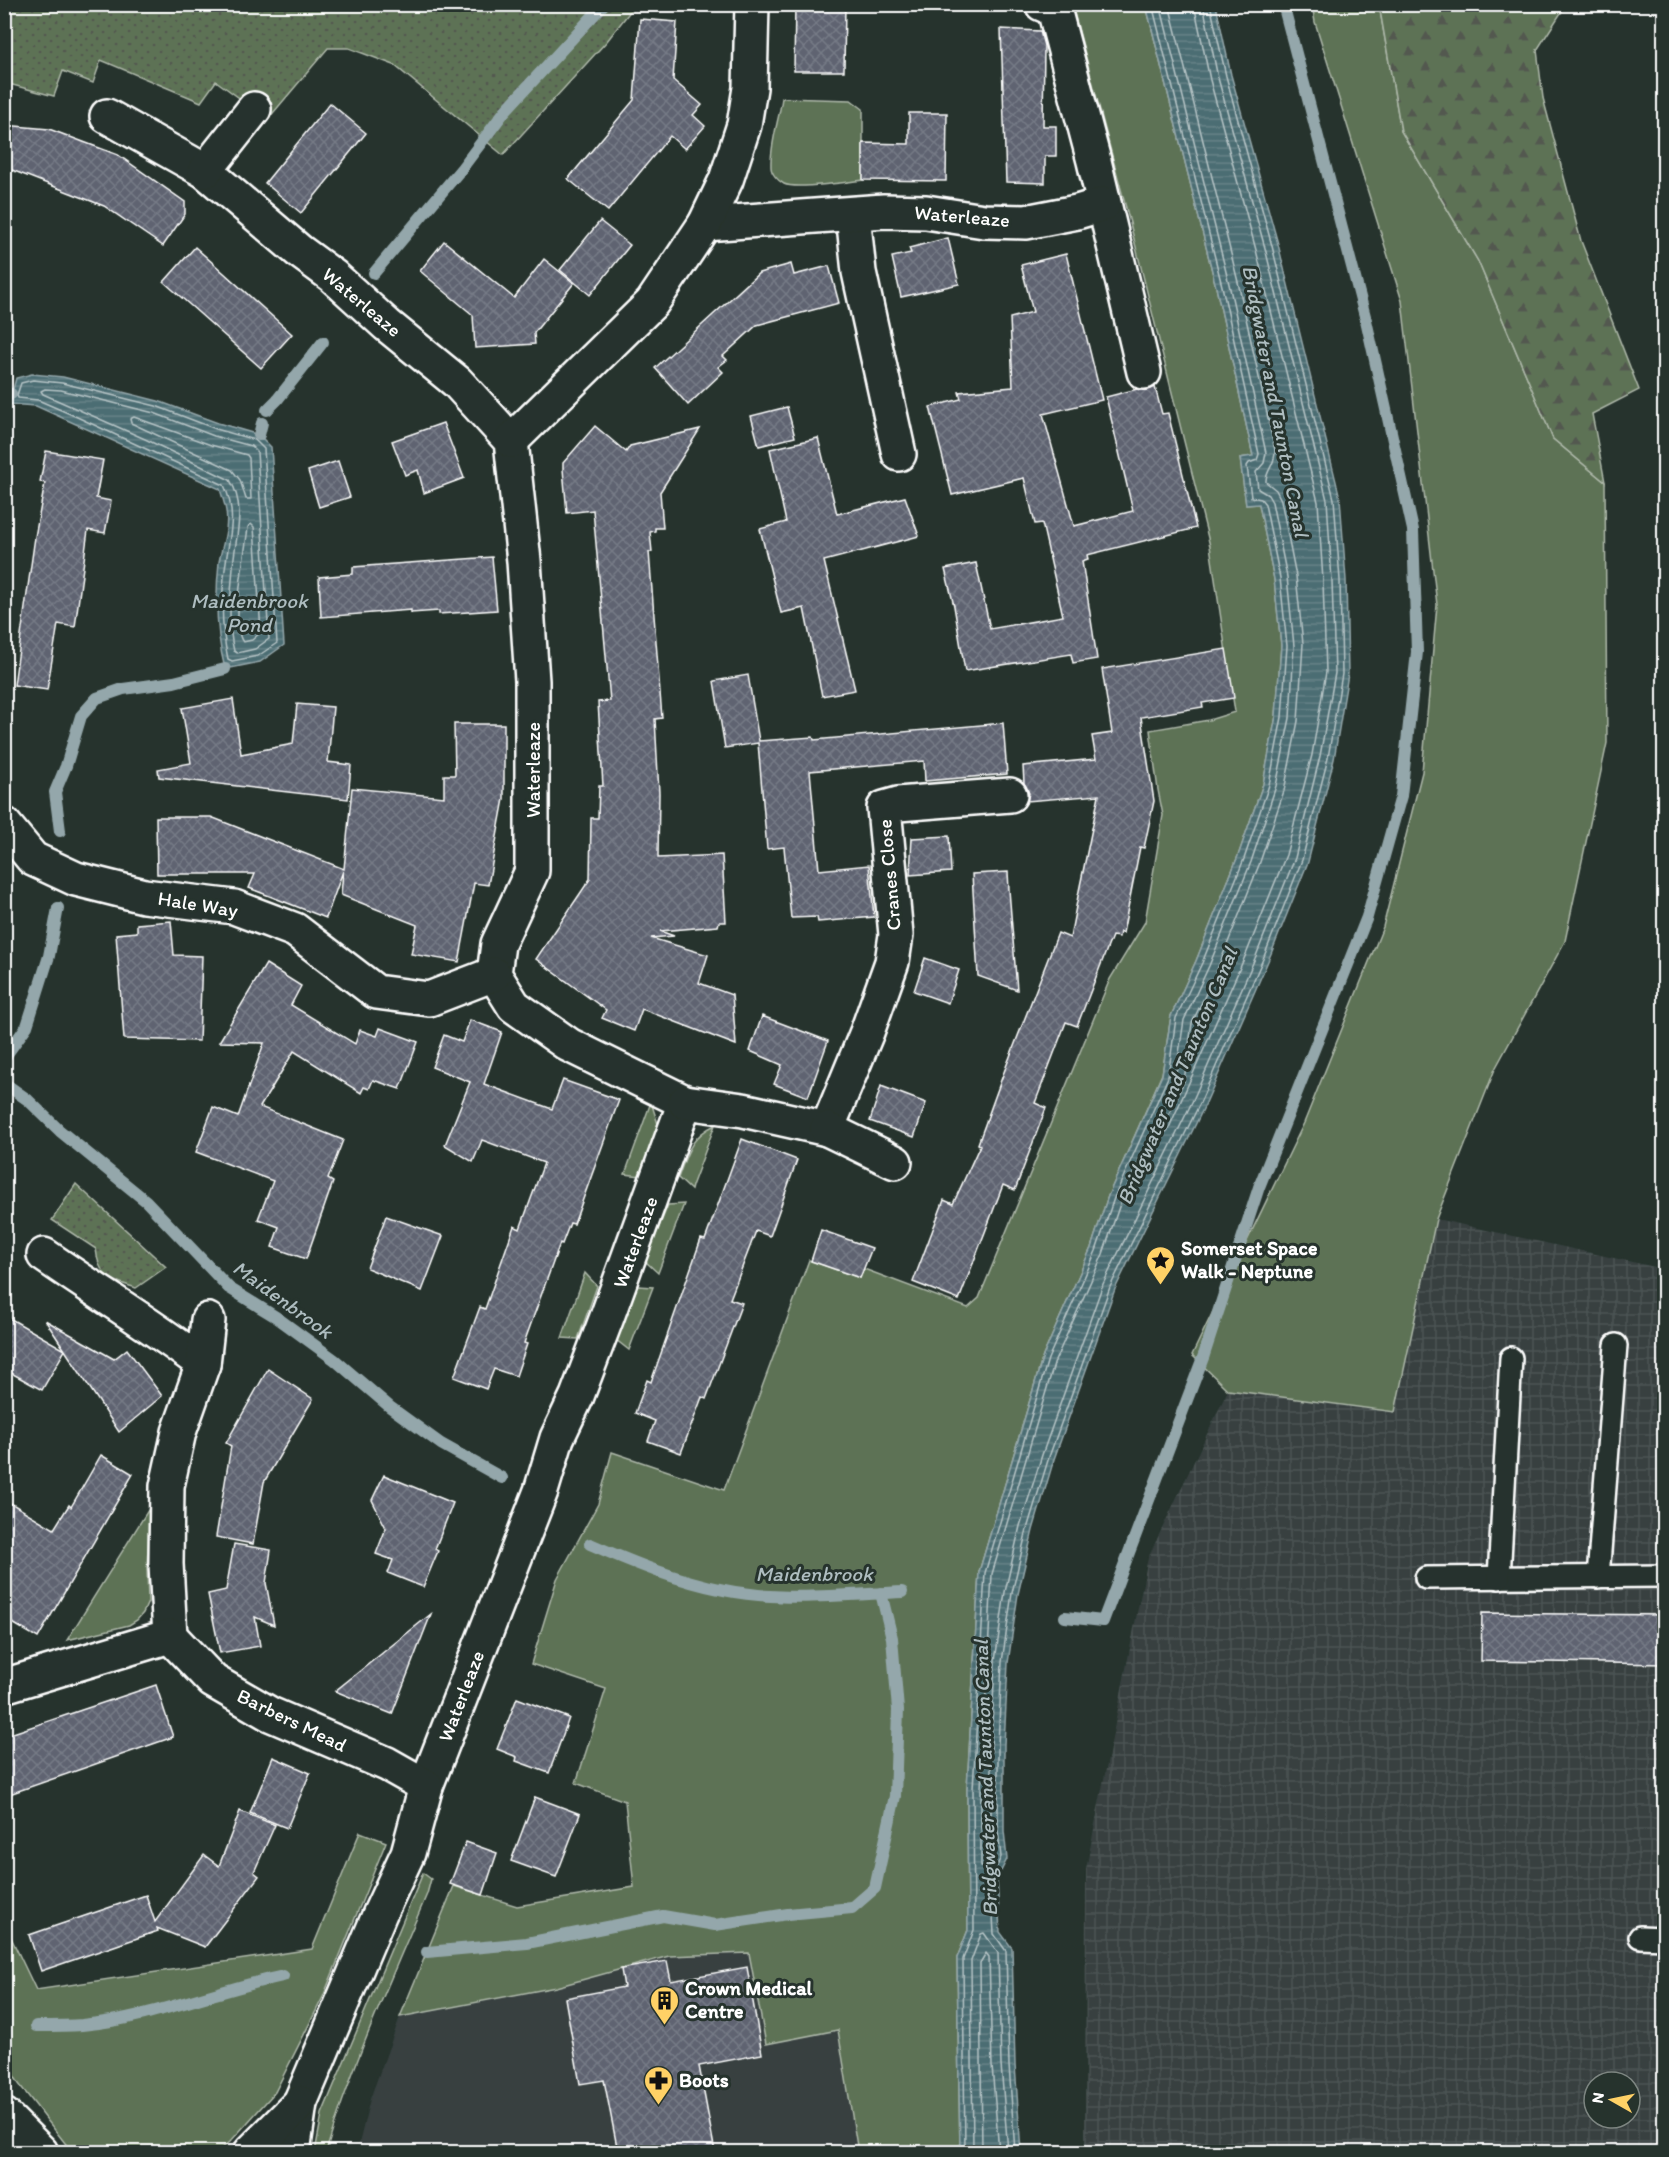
<svg xmlns="http://www.w3.org/2000/svg" width="1669" height="2157" font-family="Itim,sans-serif">
  <style>
    .built { fill: #374141 }
    .industrial { fill: url(#industrial-grid); fill-rule: evenodd }
    .green { fill: #5d7255; stroke: #aeb8aa; stroke-width: 1.5 }
    .forest { fill: url(#forest-firs); stroke: #aeb8aa; stroke-width: 1.5 }
    .park { fill: url(#park-dots); stroke: #aeb8aa; stroke-width: 1.5 }
    .water { fill: url(#water-rules); stroke: #94a7ab; stroke-width: 1.5 }
    .lines { fill: none; stroke-linecap: round; stroke-linejoin: round }
    .shore { stroke: #b7c5c7; stroke-width: 1.5 }
    .stream { stroke: #94a7ab; stroke-width: 12 }
    .building { fill: url(#building-cross-hatch); stroke: #fff; stroke-width: 1.5 }
    .service-casing { stroke: #fff; stroke-width: 26 }
    .minor-casing { stroke: #fff; stroke-width: 38 }
    .primary-casing { stroke: #fff; stroke-width: 38 }
    .service { stroke: #26332d; stroke-width: 21 }
    .minor { stroke: #26332d; stroke-width: 33 }
    .primary { stroke: #26332d; stroke-width: 33 }
    .labels { text-anchor: middle; dominant-baseline: central; stroke-width: 6; stroke-linejoin: round; paint-order: stroke }
    .street-label { font-size: 20px; fill: #fff; stroke: #26332d }
    .poi-label { font-size: 20px; font-weight: bold; fill: #fff; stroke: #26332d; text-anchor: start }
    .water-label { font-size: 21px; font-style: italic; fill: #aebdc0; stroke: #26332d }
  </style>
  <defs>
    <pattern id="industrial-grid" width="8" height="8" patternUnits="userSpaceOnUse" patternTransform="scale(1.5)"><rect width="8" height="8" fill="#374141"/><path d="M0 4h8M4 0v8" fill="none" stroke="#4b5454"/></pattern>
    <pattern id="forest-firs" width="22" height="20" patternUnits="userSpaceOnUse" patternTransform="scale(1.5)"><rect width="22" height="20" fill="#5d7255"/><path d="M5 1l3.5 6h-7zM16 11l3.5 6h-7z" fill="#52594f"/></pattern>
    <pattern id="park-dots" width="8" height="8" patternUnits="userSpaceOnUse" patternTransform="scale(1.5)"><rect width="8" height="8" fill="#5d7255"/><path d="M2 2h.1M6 6h.1" fill="none" stroke="#52594f" stroke-width="1.8" stroke-linecap="round"/></pattern>
    <pattern id="water-rules" width="6" height="5" patternUnits="userSpaceOnUse" patternTransform="scale(1.5)"><rect width="6" height="5" fill="#4c6d73"/><path d="M0 2.5h6" fill="none" stroke="#678388"/></pattern>
    <pattern id="building-cross-hatch" width="8" height="8" patternUnits="userSpaceOnUse" patternTransform="scale(1.5)"><rect width="8" height="8" fill="#5e6371"/><path d="M0 0l8 8M0 8l8-8" fill="none" stroke="#767a86"/></pattern>
  </defs>
  <rect width="100%" height="100%" fill="#26332d"/>
  <filter id="ink" filterUnits="userSpaceOnUse"><feTurbulence type="fractalNoise" baseFrequency=".0167" numOctaves="2"/><feDisplacementMap in="SourceGraphic" scale="12" xChannelSelector="R" yChannelSelector="G"/><feConvolveMatrix kernelMatrix="1 2 1 2 8 2 1 2 1" color-interpolation-filters="sRGB"/></filter>
  <g filter="url(#ink)">
    <polygon class="built" points="750,1953 766,2044 838,2030 858,2152 357,2152 370,2099 400,2017 556,1987 669,1956"/>
    <path class="industrial" d="M 1436,1219 L 1664,1269 L 1664,2152 L 1085,2152 L 1086,1869 L 1148,1558 L 1228,1390 L 1395,1412 ZM 1594,2082 L 1630,2082 L 1630,2118 L 1594,2118 Z"/>
    <g class="green">
      <polygon points="1072,5 1146,5 1216,287 1253,456 1240,458 1246,505 1259,504 1274,579 1281,645 1276,716 1263,784 1238,856 1196,961 1171,1016 1162,1074 1108,1196 1091,1248 1043,1356 979,1572 967,1789 968,1930 957,1958 960,2152 858,2152 838,2030 766,2044 749,1953 669,1956 556,1987 400,2017 454,1886 517,1906 634,1887 625,1801 576,1783 606,1689 531,1664 557,1579 598,1504 612,1452 724,1490 809,1260 860,1278 864,1269 968,1308 979,1298 1110,979 1145,922 1163,815 1158,790 1150,730 1209,720 1235,712 1210,546 1130,223"/>
      <polygon points="1312,5 1379,5 1401,131 1478,261 1553,439 1605,482 1607,743 1565,941 1495,1069 1436,1219 1395,1412 1228,1390 1192,1355 1304,1123 1383,927 1422,772 1437,605 1402,301 1315,22"/>
      <path d="M 782,98 L 851,100 L 863,109 L 863,180 C 847,182 796,190 784,184 C 778,181 771,173 771,167 C 770,144 779,120 782,98 Z"/>
      <polygon points="651,1102 658,1124 655,1139 641,1176 625,1174"/>
      <path d="M 715,1125 L 692,1186 L 691,1190 L 678,1178 C 687,1154 690,1137 715,1125 Z"/>
      <polygon points="684,1204 658,1273 645,1261 668,1205"/>
      <polygon points="585,1273 597,1286 578,1339 562,1338"/>
      <polygon points="638,1286 653,1287 629,1350 615,1339"/>
      <polygon points="150,1507 147,1567 148,1602 143,1613 137,1620 129,1625 67,1640"/>
      <polygon points="360,1832 386,1842 323,1997 275,2092 230,2142 217,2152 72,2152 19,2084 5,2061 5,1925 36,1990 312,1949"/>
      <path d="M 423,1873 L 431,1879 L 427,1894 C 391,1979 352,2064 326,2152 L 315,2152 L 322,2114 Z"/>
    </g>
    <polygon class="forest" points="1379,5 1566,5 1537,50 1543,98 1581,241 1639,390 1592,414 1605,482 1553,439 1478,261 1401,131"/>
    <g class="park">
      <polygon points="4,5 635,5 607,41 503,155 394,65 349,48 328,48 268,119 216,81 201,102 101,60 93,83 63,71 54,96 5,83"/>
      <path d="M 76,1184 L 166,1267 L 136,1288 C 111,1280 99,1279 96,1249 L 52,1220 Z"/>
    </g>
    <g class="water">
      <polygon points="1146,5 1216,5 1231,75 1278,244 1340,498 1346,580 1348,674 1334,759 1308,862 1268,961 1205,1105 1115,1289 1054,1459 1033,1530 1018,1594 1008,1663 1004,1745 1004,1831 1007,1859 997,1879 1000,1932 1012,1948 1015,2065 1021,2152 960,2152 957,1958 968,1930 967,1789 979,1572 1043,1356 1091,1248 1108,1196 1162,1075 1171,1016 1196,961 1238,856 1263,784 1276,716 1281,645 1274,579 1259,504 1246,505 1240,458 1253,456 1216,287"/>
      <path d="M 32,374 L 63,377 L 158,401 L 218,423 L 259,435 L 271,447 L 284,645 L 260,662 L 225,669 C 216,633 215,599 219,562 C 222,546 229,528 226,511 C 225,504 222,496 220,489 L 36,406 L 9,404 L 16,378 Z"/>
    </g>
    <g class="lines">
      <g class="shore">
        <polyline points="1160,4 1229,284 1266,453 1264,463 1256,472 1258,489 1268,495 1272,502 1287,577 1294,646 1290,718 1276,786 1251,862 1209,966 1184,1020 1175,1080 1121,1201 1103,1254 1055,1361 992,1574 981,1789 981,1866 984,1869 987,1868 993,1856 991,1831 991,1745 995,1661 1005,1592 1020,1526 1042,1455 1103,1284 1193,1100 1256,956 1295,858 1320,756 1335,673 1332,581 1327,500 1265,248 1218,78 1203,4"/>
        <path d="M 1169,4 L 1238,282 L 1275,450 C 1276,465 1265,471 1266,482 L 1276,490 L 1281,500 L 1296,576 L 1303,644 L 1298,721 L 1284,791 L 1259,865 L 1217,970 L 1192,1023 L 1184,1081 L 1163,1128 L 1166,1132 L 1168,1130 L 1247,952 L 1286,855 L 1312,755 L 1326,672 L 1323,581 L 1318,502 L 1256,250 L 1210,80 L 1194,4"/>
        <path d="M 33,380 L 62,383 L 156,406 L 216,429 L 255,440 L 264,449 L 277,643 L 258,656 L 232,661 L 228,659 C 221,628 221,594 226,562 C 230,533 237,513 224,485 L 77,417 L 38,400 L 18,398 L 17,395 L 21,383 Z"/>
        <path d="M 45,389 L 61,390 L 154,413 L 214,436 L 251,446 L 257,452 L 269,639 L 255,649 L 237,653 L 234,651 C 227,623 231,595 233,567 C 235,537 247,508 230,480 L 145,439 L 43,394 L 41,391 Z"/>
        <polygon points="134,417 211,445 247,455 249,458 251,499 246,499 240,480 232,470 131,423 130,419"/>
        <path d="M 251,524 L 254,527 L 261,632 L 252,640 L 243,642 C 230,628 246,548 248,527 Z"/>
        <polyline points="965,2152 963,1959 974,1930 973,1789 985,1573 1048,1359 1096,1251 1114,1198 1168,1077 1176,1018 1202,963 1244,859 1269,785 1282,717 1287,646 1280,578 1265,504 1261,499 1251,497 1247,466 1249,463 1257,460 1259,454 1222,286 1152,4"/>
        <polyline points="973,2152 971,1961 981,1934 984,1933 998,1953 1001,2065 1008,2152"/>
        <polyline points="982,2152 980,1963 986,1953 989,1957 992,2066 999,2152"/>
        <polyline points="1015,2152 1009,2065 1006,1951 994,1934 991,1879 1001,1857 998,1831 998,1745 1002,1662 1012,1593 1027,1529 1049,1457 1110,1287 1200,1103 1263,959 1302,860 1328,758 1342,674 1340,580 1334,499 1272,246 1226,76 1210,4"/>
      </g>
      <g class="stream">
        <polyline points="374,273 462,168 505,111 604,4"/>
        <polyline points="4,392 11,394"/>
        <polyline points="267,410 277,400 323,342"/>
        <polyline points="259,435 262,423"/>
        <polyline points="60,831 55,792 66,766 81,716 97,698 123,689 174,682 225,669"/>
        <polyline points="4,1058 27,1026 49,956 58,908"/>
        <polyline points="4,1083 28,1100 60,1131 146,1201 229,1288 276,1317 335,1360 390,1407 441,1444 502,1478"/>
        <path d="M 590,1544 C 634,1563 678,1581 724,1590 C 782,1602 844,1595 902,1592"/>
        <polyline points="1065,1617 1103,1621 1204,1355 1259,1187 1367,917 1401,796 1417,652 1413,530 1366,320 1283,4"/>
        <polyline points="427,1952 527,1943 663,1916 715,1925 788,1914 852,1908 875,1888 895,1796 898,1710 892,1638 881,1593"/>
        <path d="M 36,2026 C 52,2026 67,2026 82,2025 C 149,2019 217,1990 283,1976"/>
      </g>
    </g>
    <g class="building">
      <polygon points="795,4 845,4 844,71 794,71"/>
      <polygon points="640,19 677,22 673,80 702,105 693,115 705,126 685,149 670,136 608,211 568,179 634,100"/>
      <polygon points="1001,29 1040,31 1044,46 1043,126 1056,126 1056,156 1045,156 1045,183 1006,182"/>
      <polygon points="330,103 366,133 301,213 265,183"/>
      <polygon points="909,113 947,113 946,181 863,180 863,143 909,144"/>
      <polygon points="4,125 49,129 118,155 185,202 185,214 163,246 104,206 4,167"/>
      <polygon points="600,221 630,245 590,295 560,270"/>
      <polygon points="948,238 959,284 901,297 892,257 911,253 909,248"/>
      <polygon points="444,241 514,298 544,259 574,283 534,333 535,344 475,348 473,315 420,271"/>
      <polygon points="195,247 292,334 261,368 164,282"/>
      <polygon points="1066,254 1102,400 1043,414 1074,526 1133,511 1106,397 1137,389 1148,390 1155,387 1162,414 1168,413 1196,528 1087,555 1088,559 1082,561 1097,659 1073,663 1071,654 965,671 954,606 945,569 976,563 990,629 1063,616 1042,523 1035,524 1024,478 952,495 930,407 961,399 959,392 1013,387 1010,318 1033,312 1021,265"/>
      <polygon points="791,264 794,275 829,266 839,303 757,325 723,356 727,360 718,367 723,372 688,405 655,368 759,273"/>
      <polygon points="787,407 795,437 759,446 751,416"/>
      <polygon points="443,423 464,478 424,493 418,470 405,475 392,441"/>
      <polygon points="595,426 626,452 630,446 700,429 660,492 663,528 655,528 655,531 650,532 652,552 649,552 662,718 655,719 659,793 658,858 722,855 726,922 719,922 718,926 660,931 674,936 651,938 708,955 699,983 732,995 736,1045 642,1009 634,1031 602,1018 606,1010 536,959 590,879 591,818 598,818 599,786 603,786 598,702 610,701 593,510 567,513 563,469 563,463"/>
      <polygon points="818,438 837,514 905,497 919,536 824,561 855,690 822,696 804,608 781,613 760,529 786,522 770,449"/>
      <polygon points="46,451 103,460 96,498 111,501 105,533 88,530 75,627 58,624 47,690 14,685 35,537 45,483 40,482"/>
      <polygon points="338,461 350,497 319,507 308,471"/>
      <polygon points="492,557 497,610 439,614 439,611 411,613 411,610 321,617 319,577 353,574 353,567"/>
      <polygon points="1226,649 1234,698 1202,703 1203,707 1141,717 1154,801 1144,848 1140,847 1123,933 1120,932 1119,937 1112,936 1077,1026 1066,1022 1035,1103 1046,1108 1015,1190 1003,1185 959,1300 913,1282 944,1200 953,1204 980,1145 978,1144 1004,1072 1058,933 1070,938 1079,891 1099,795 1027,801 1029,793 1024,783 1023,766 1096,759 1092,736 1112,733 1102,669"/>
      <polygon points="748,675 759,741 813,737 814,740 1003,723 1007,774 925,781 924,761 810,771 819,870 869,865 874,917 818,922 817,917 791,918 784,847 767,849 758,743 725,748 714,681"/>
      <polygon points="233,699 241,754 293,744 297,704 333,707 328,762 351,765 348,799 159,777 158,769 191,763 182,708"/>
      <polygon points="454,724 504,724 504,799 488,885 474,883 459,962 411,954 417,925 341,895 343,871 326,918 249,888 255,874 157,874 156,817 211,817 344,869 352,788 444,797 444,775 455,775"/>
      <polygon points="949,836 951,872 910,875 912,838"/>
      <polygon points="1008,872 1009,890 1017,990 978,976 972,874"/>
      <polygon points="171,921 174,955 202,956 199,1041 124,1039 116,934 137,932 137,924"/>
      <polygon points="925,958 959,970 948,1003 914,991"/>
      <polygon points="266,964 301,986 291,1005 355,1044 360,1030 377,1036 380,1028 418,1042 400,1089 373,1080 369,1089 364,1087 361,1093 294,1051 260,1107 343,1140 328,1179 333,1182 306,1259 272,1247 279,1227 258,1219 273,1181 196,1152 213,1107 238,1117 264,1043 219,1042"/>
      <polygon points="762,1016 828,1041 808,1097 774,1084 782,1065 750,1051"/>
      <polygon points="470,1020 502,1032 484,1084 552,1109 563,1080 619,1100 574,1224 570,1223 562,1244 560,1243 524,1343 527,1344 516,1376 494,1369 486,1389 454,1377 480,1307 485,1309 514,1226 520,1229 544,1163 482,1140 473,1162 445,1145 470,1082 432,1067 444,1035 462,1042"/>
      <polygon points="881,1086 926,1103 914,1137 870,1121"/>
      <polygon points="742,1139 797,1160 770,1236 756,1231 730,1299 742,1303 706,1399 702,1397 681,1453 648,1441 655,1421 635,1413 647,1380 651,1382 701,1239 705,1240"/>
      <polygon points="386,1216 443,1236 422,1291 367,1268"/>
      <polygon points="821,1230 872,1248 860,1278 811,1261"/>
      <polygon points="4,1315 65,1350 42,1390 4,1369"/>
      <polygon points="45,1320 114,1359 127,1349 162,1396 119,1432"/>
      <polygon points="268,1369 313,1399 264,1482 253,1544 216,1537 231,1446 226,1443"/>
      <polygon points="101,1455 133,1474 38,1638 4,1618 4,1499 54,1529 69,1505 71,1507"/>
      <polygon points="384,1475 453,1503 435,1549 438,1551 423,1587 388,1573 393,1560 376,1554 386,1528 372,1500"/>
      <polygon points="234,1544 271,1550 266,1583 274,1625 255,1617 260,1646 220,1653 208,1594 226,1590"/>
      <polygon points="1482,1613 1665,1615 1665,1664 1481,1661"/>
      <polygon points="431,1614 392,1714 335,1691"/>
      <polygon points="156,1685 173,1737 4,1796 4,1736"/>
      <polygon points="517,1698 569,1718 549,1773 516,1761 517,1757 497,1749"/>
      <polygon points="273,1757 310,1773 287,1828 250,1813"/>
      <polygon points="535,1797 580,1814 556,1877 511,1861"/>
      <polygon points="240,1811 275,1825 254,1872 259,1876 205,1947 157,1928 158,1931 41,1971 29,1935 146,1895 155,1922 204,1855 219,1866"/>
      <polygon points="466,1842 497,1853 483,1895 450,1884"/>
      <polygon points="667,1961 671,1981 747,1967 762,2054 699,2066 715,2152 618,2152 604,2080 580,2084 565,1998 624,1987 621,1969"/>
    </g>
    <g class="lines">
      <defs>
        <g id="service">
          <polyline points="1598,1577 1616,1345"/>
          <polyline points="1426,1578 1664,1576"/>
          <polyline points="1499,1578 1511,1358"/>
          <polyline points="1640,1937 1664,1938"/>
        </g>
        <g id="minor">
          <polyline points="1042,4 1054,9 1094,161 1144,372"/>
          <polyline points="107,116 205,171 299,251 333,276 387,325 457,382 511,441 524,561 532,681 532,871 498,944 494,974 514,1006 569,1045 685,1102 607,1317 577,1396 557,1438 541,1491 426,1786 408,1853 380,1913 300,2103 293,2152"/>
          <polyline points="205,171 254,109"/>
          <polyline points="853,214 859,272 899,454"/>
          <polyline points="705,224 884,211 926,212 984,221 1026,222 1077,212 1104,204"/>
          <polyline points="511,441 652,303 705,224 726,180 744,125 750,88 752,4"/>
          <polyline points="4,824 33,859 76,879 144,896 234,907 295,930 376,992 429,999 494,974"/>
          <polyline points="685,1102 743,1110 827,1129 867,1032 892,962 896,935 884,808 898,804 1010,795"/>
          <polyline points="827,1129 895,1162"/>
          <path d="M 44,1255 C 97,1292 152,1325 203,1364"/>
          <polyline points="170,1636 166,1564 167,1486 179,1432 203,1364 208,1320"/>
          <polyline points="4,1684 7,1685 170,1636 213,1681 270,1714 387,1764 426,1786"/>
          <polyline points="251,2152 300,2103"/>
        </g>
        <polyline id="primary" points="4,2115 41,2152"/>
      </defs>
      <use href="#service" class="service-casing"/>
      <use href="#minor" class="minor-casing"/>
      <use href="#primary" class="primary-casing"/>
      <use href="#service" class="service"/>
      <use href="#minor" class="minor"/>
      <use href="#primary" class="primary"/>
    </g>
  </g>
  <defs>
    <symbol id="sight-pin" viewBox="-11 -11 22 30"><path d="M0 17L-7.5 6A9.5 9.5 0 1 1 7.5 6Z" fill="#ffd166" stroke="#26332d"/><path d="M0-6L1.8-2.2L6-1.7L2.9 1.2L3.7 5.4L0 3.3L-3.7 5.4L-2.9 1.2L-6-1.7L-1.8-2.2Z" fill="#111"/></symbol>
    <symbol id="building-pin" viewBox="-11 -11 22 30"><path d="M0 17L-7.5 6A9.5 9.5 0 1 1 7.5 6Z" fill="#ffd166" stroke="#26332d"/><path d="M-4-6H4V6H1V3H-1V6H-4ZM-2.5-4.3h1.7v1.8h-1.7ZM.8-4.3h1.7v1.8H.8ZM-2.5-1h1.7V.8h-1.7ZM.8-1h1.7V.8H.8Z" fill="#111"/></symbol>
    <symbol id="pharmacy-pin" viewBox="-11 -11 22 30"><path d="M0 17L-7.5 6A9.5 9.5 0 1 1 7.5 6Z" fill="#ffd166" stroke="#26332d"/><path d="M-2-6h4v4h4v4h-4v4h-4v-4h-4v-4h4Z" fill="#111"/></symbol>
  </defs>
  <g fill-rule="evenodd">
    <use href="#sight-pin" x="1144" y="1244" width="33" height="45"/>
    <use href="#building-pin" x="648" y="1984" width="33" height="45"/>
    <use href="#pharmacy-pin" x="642" y="2064" width="33" height="45"/>
  </g>
  <g class="labels">
    <g class="street-label">
      <text transform="translate(962 216) rotate(5)">Waterleaze</text>
      <text transform="translate(362 302) rotate(40)">Waterleaze</text>
      <text transform="translate(533 770) rotate(-90)">Waterleaze</text>
      <text transform="translate(889 875) rotate(-95)">Cranes Close</text>
      <text transform="translate(198 904) rotate(9)">Hale Way</text>
      <text transform="translate(635 1242) rotate(-70)">Waterleaze</text>
      <text transform="translate(461 1696) rotate(-69)">Waterleaze</text>
      <text transform="translate(292 1720) rotate(26)">Barbers Mead</text>
    </g>
    <g class="poi-label">
      <text x="1181" y="1248">Somerset Space<tspan x="1181" dy="23">Walk - Neptune</tspan></text>
      <text x="685" y="1988">Crown Medical<tspan x="685" dy="23">Centre</tspan></text>
      <text x="679" y="2080">Boots</text>
    </g>
    <g class="water-label">
      <text transform="translate(1276 401) rotate(79)">Bridgwater and Taunton Canal</text>
      <text x="249" y="600">Maidenbrook<tspan x="249" dy="24">Pond</tspan></text>
      <text transform="translate(1177 1076) rotate(-67)">Bridgwater and Taunton Canal</text>
      <text transform="translate(283 1299) rotate(36)">Maidenbrook</text>
      <text x="814" y="1573">Maidenbrook</text>
      <text transform="translate(985 1778) rotate(-92)">Bridgwater and Taunton Canal</text>
    </g>
  </g>
  <rect width="1669" height="2157" fill="none" stroke="#26332d" stroke-width="24"/>
  <rect x="12" y="12" width="1645" height="2133" fill="none" stroke="#fff" stroke-width="2" filter="url(#ink)"/>
  <g transform="translate(1612 2100) rotate(279)"><circle r="28" fill="#26332d" stroke="#7d8581" stroke-width="1.5"/>
  <path d="M0-4.5L10 22L0 15L-10 22Z" fill="#ffd166"/>
  <text y="-9" font-size="16" font-weight="bold" text-anchor="middle" fill="#ffffff">N</text>
  </g>
</svg>
